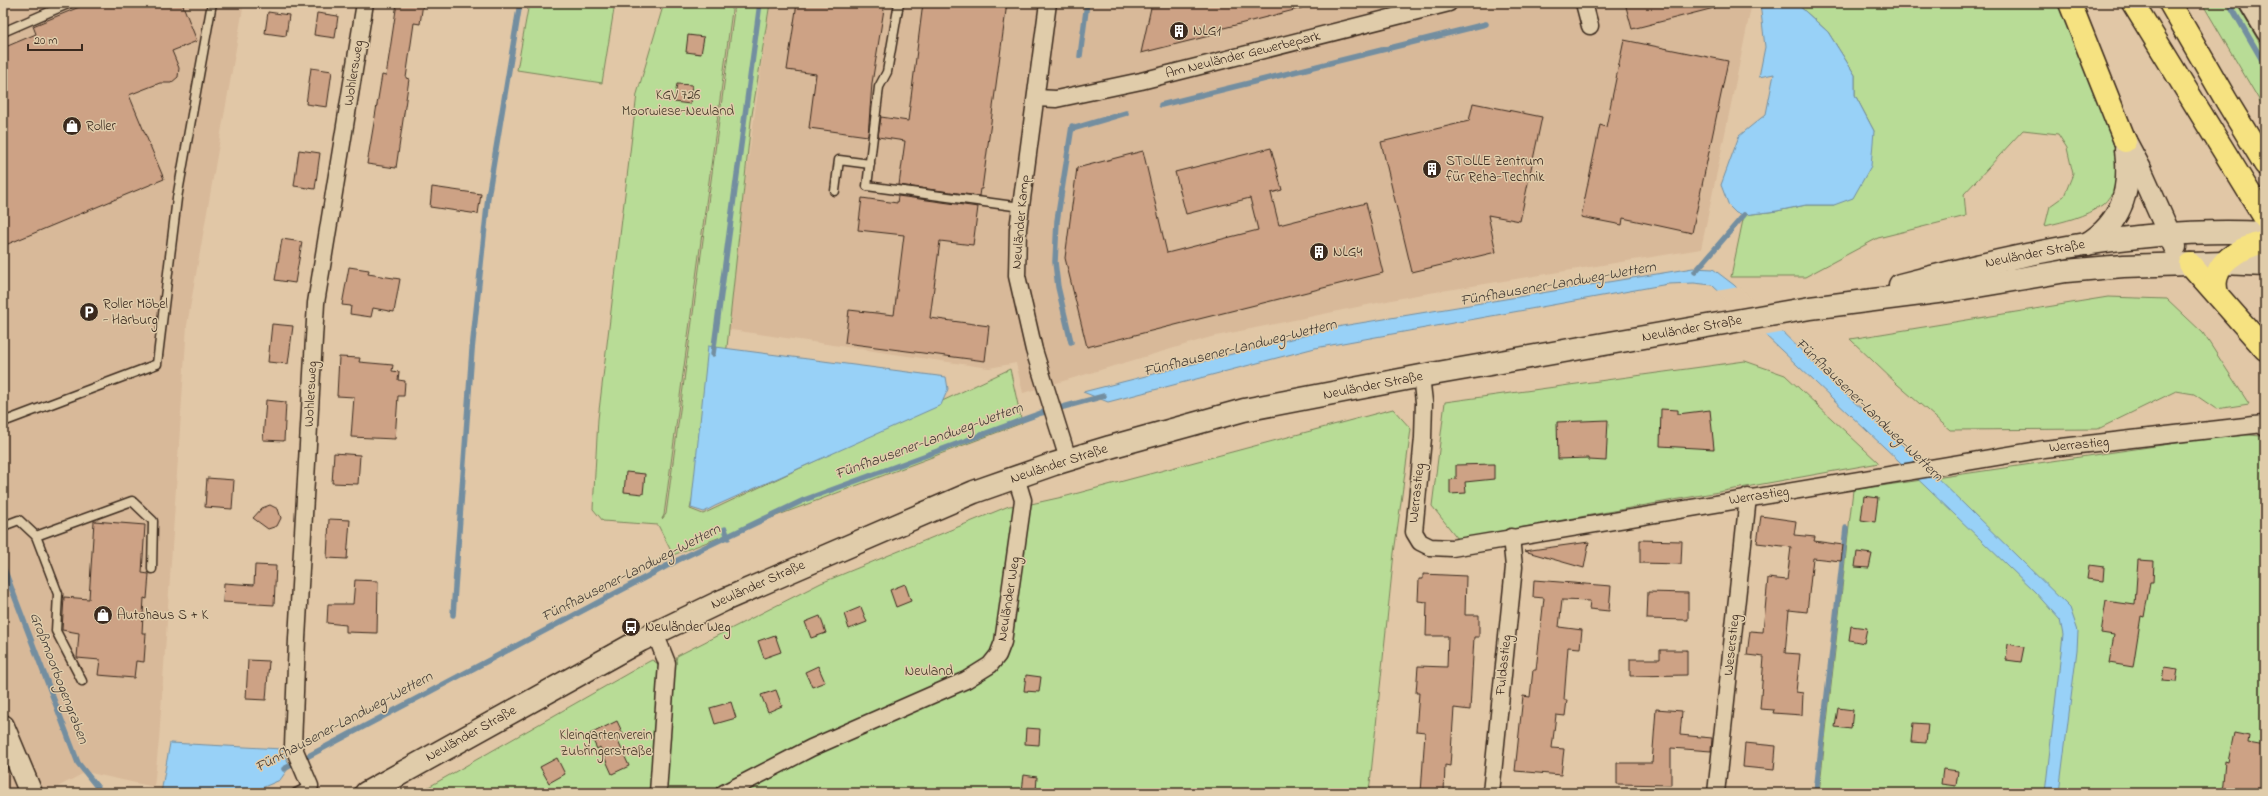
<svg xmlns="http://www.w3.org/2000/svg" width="2268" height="796" font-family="'Indie Flower',sans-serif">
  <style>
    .built { fill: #d8b999 }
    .green { fill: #b8dc96; stroke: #7a835a }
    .water { fill: #98d1f7; stroke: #738ea0 }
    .pier { fill: #e1c7a6 }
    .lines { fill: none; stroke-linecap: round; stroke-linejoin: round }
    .stream { stroke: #738ea0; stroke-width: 5.5 }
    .building { fill: #cda285; stroke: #3b2a1e }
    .service-casing { stroke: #3b2a1e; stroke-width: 11 }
    .minor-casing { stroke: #3b2a1e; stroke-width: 19 }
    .secondary-casing { stroke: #3b2a1e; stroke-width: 25 }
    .trunk-casing { stroke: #3b2a1e; stroke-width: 25 }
    .service { stroke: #e0ccaa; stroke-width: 8 }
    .minor { stroke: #e0ccaa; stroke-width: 16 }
    .secondary { stroke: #e0ccaa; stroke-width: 22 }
    .trunk { stroke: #f6e281; stroke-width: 22 }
    .labels { text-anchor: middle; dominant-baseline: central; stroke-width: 3; stroke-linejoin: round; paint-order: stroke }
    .poi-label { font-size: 14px; fill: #3b2a1e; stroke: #e0ccaa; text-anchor: start }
    .street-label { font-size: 14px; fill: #3b2a1e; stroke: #e0ccaa }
    .park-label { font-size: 14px; fill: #483c2a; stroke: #e0ccaa }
    .water-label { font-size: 15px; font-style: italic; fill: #443b34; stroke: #e0ccaa }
  </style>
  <rect width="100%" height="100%" fill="#e1c7a6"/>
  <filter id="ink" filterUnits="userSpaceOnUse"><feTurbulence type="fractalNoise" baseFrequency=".025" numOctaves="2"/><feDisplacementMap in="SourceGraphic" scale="8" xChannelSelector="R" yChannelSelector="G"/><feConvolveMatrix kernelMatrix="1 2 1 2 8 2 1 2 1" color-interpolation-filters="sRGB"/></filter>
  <g filter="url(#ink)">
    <g class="built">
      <polygon points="3,3 244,3 187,325 159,740 154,787 86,772 46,793 3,793"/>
      <polygon points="770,3 1752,3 1701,249 1411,296 1211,337 1023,393 1016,363 989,368 725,329"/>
    </g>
    <g class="green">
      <polygon points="529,3 615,3 602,83 517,70"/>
      <polygon points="664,3 733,3 664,515 662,519 666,514 735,3 770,3 751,121 727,347 690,509 703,514 1010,369 1022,423 673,555 658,525 603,521 593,509 598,419 637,94"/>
      <path d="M 1796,3 L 2058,3 L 2118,153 L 2120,188 C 2109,193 2110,199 2102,205 C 2084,217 2066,221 2045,226 L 2050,206 L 2064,196 L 2073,174 L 2067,148 L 2058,134 L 2023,130 L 1964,194 L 1966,216 L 1878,238 L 1805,277 L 1731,277 L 1744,215 L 1777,211 L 1806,205 L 1834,205 L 1874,131 L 1855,95 L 1855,75 L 1828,32 Z"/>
      <polygon points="2202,3 2236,3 2265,52 2265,110"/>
      <polygon points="2108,297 2167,299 2203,333 2249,404 2216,409 2194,394 2176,391 2098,429 1950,430 1897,384 1850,339"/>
      <polygon points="1745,361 1785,375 1879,463 1458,539 1432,506 1445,402"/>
      <polygon points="1393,409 1411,429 1394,553 1369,793 418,793 648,662 652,660 657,663 663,672 674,670 677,656 821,583 1009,506 1031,504 1067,496"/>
      <polygon points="2238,434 2261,436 2265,442 2265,793 1819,793 1853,490"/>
    </g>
    <g class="water">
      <polygon points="1760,3 1796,3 1828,32 1855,75 1855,95 1874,131 1871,166 1853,198 1834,205 1806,205 1777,211 1744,215 1736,213 1729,206 1721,185 1739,136 1766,114 1774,74 1759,77 1765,47"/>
      <polygon points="1693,268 1713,269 1734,285 1853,401 1920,461 2070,608 2078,631 2077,650 2059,793 2045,793 2063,635 2060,620 2035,592 1901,463 1712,285 1694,283 1668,284 1315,348 1108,402 1083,392 1342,326"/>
      <polygon points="708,346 946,377 948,389 941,405 715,506 704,512 691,508"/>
      <polygon points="170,743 282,749 290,766 280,780 250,793 161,793"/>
    </g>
    <polygon class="pier" points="1739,287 1785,332 1763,336 1716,291"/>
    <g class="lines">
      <g class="stream">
        <polyline points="2229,3 2265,65"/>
        <polyline points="1080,56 1087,3"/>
        <polyline points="1161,105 1486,24"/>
        <polyline points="1072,129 1126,113"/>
        <polyline points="1695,272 1744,215"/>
        <polyline points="1071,342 1058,287 1055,262 1057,221 1072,126"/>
        <polyline points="713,354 760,3"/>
        <polyline points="725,529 728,538"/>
        <polyline points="3,566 78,763 102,793"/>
        <polyline points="453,615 472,350 488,197 520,3"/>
        <polyline points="284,769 678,560 804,500 1041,413 1104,396"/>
        <polyline points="1816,793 1846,528"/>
      </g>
    </g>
    <g class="building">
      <polygon points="89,3 182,3 197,41 172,51 179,68 178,77 171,83 160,83 129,95 164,179 3,246 3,48 36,34 33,26"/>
      <polygon points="397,3 423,3 420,24 414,23 406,78 409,79 396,168 367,164 382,75 386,76"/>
      <polygon points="797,3 885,3 872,83 868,136 809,128 816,74 787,70"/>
      <polygon points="923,3 1007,3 982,189 980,189 979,196 899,185 905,141 878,137 881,117 908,121"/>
      <polygon points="1152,3 1301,3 1302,8 1212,31 1213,35 1141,53"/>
      <polygon points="1625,3 1714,3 1714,8 1632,29"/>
      <polygon points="268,12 289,15 286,36 265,33"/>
      <polygon points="317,13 338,16 335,38 314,35"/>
      <polygon points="688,35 704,37 701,54 686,52"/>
      <polygon points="1624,40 1728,61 1692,233 1623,218 1622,225 1581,217 1600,125 1606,127"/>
      <polygon points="311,68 332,71 327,107 306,104"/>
      <polygon points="677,84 692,85 690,104 674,102"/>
      <polygon points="1473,103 1542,117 1520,221 1488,215 1496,252 1412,272 1381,142 1469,121"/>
      <polygon points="1271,148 1282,190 1271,193 1279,225 1366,203 1383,273 1087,347 1065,258 1077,168 1143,151 1167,253 1258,230 1250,198 1186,214 1175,172"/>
      <polygon points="299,150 320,153 315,189 294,186"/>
      <polygon points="432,187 481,194 478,214 430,207"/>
      <polygon points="898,196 978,207 973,245 940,241 930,318 989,326 985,361 845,343 849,310 894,315 904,235 858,230 862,198 897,203"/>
      <polygon points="282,239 302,242 295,283 275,280"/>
      <polygon points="349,267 369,270 368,274 400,279 394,312 373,308 371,317 350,314 351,306 342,305"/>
      <polygon points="272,324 293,326 288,364 268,362"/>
      <polygon points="339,357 360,358 359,362 393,365 392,371 399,372 398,380 405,381 404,396 398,396 395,439 351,437 354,397 337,396"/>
      <polygon points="266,400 286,402 284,441 263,440"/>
      <polygon points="1661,409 1678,410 1678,414 1710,410 1714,449 1660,446"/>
      <polygon points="1608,420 1606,461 1589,460 1589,458 1558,459 1557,422"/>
      <polygon points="334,453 360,455 358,484 332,483"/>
      <polygon points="1494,464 1494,479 1465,482 1466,493 1450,494 1450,480 1456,479 1456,465"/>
      <polygon points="626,472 645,474 643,494 624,492"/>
      <polygon points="207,478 234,480 232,509 205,507"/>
      <polygon points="1864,496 1878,498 1875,522 1861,520"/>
      <polygon points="270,505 278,509 281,518 277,526 268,529 253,518 262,508"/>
      <polygon points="1761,516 1796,521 1794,535 1815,537 1814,541 1843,545 1841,561 1813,558 1807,612 1789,610 1785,653 1800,654 1796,692 1803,693 1802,715 1773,713 1774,710 1760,709 1764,657 1747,655 1750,631 1763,632 1768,578 1787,580 1791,547 1757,543"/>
      <polygon points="329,519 350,520 347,559 327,558"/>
      <polygon points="94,521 145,525 142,573 149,574 147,599 144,598 142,633 146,633 144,662 136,661 134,678 98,675 100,660 77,658 79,633 62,630 64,597 89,599"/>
      <polygon points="1640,540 1682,541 1681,564 1640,563"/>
      <polygon points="1589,542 1584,568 1524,551"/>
      <polygon points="1857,552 1872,554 1869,568 1855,567"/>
      <polygon points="2138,560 2154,561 2153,583 2150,583 2144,617 2141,616 2133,667 2109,663 2114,635 2101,633 2106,601 2135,605"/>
      <polygon points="255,565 276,566 274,605 223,602 224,583 254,585"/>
      <polygon points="2089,565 2104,567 2103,581 2087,579"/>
      <polygon points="1423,574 1466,576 1465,615 1479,615 1479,637 1474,637 1470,710 1454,708 1450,766 1445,765 1444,793 1421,793 1425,732 1416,731 1419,693 1416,693 1418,666 1447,667 1448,636 1426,636 1427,602 1418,601 1419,579 1423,579"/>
      <polygon points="355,580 378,581 377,633 346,632 346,625 327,623 328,604 353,604"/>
      <polygon points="1534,580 1611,586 1609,611 1589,609 1590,601 1562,600 1559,627 1582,630 1580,648 1568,647 1564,700 1567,700 1565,716 1556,715 1552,748 1564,749 1561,775 1515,771 1523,696 1530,697 1533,670 1536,670 1544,598 1533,597"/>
      <polygon points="905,584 911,601 896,607 890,590"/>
      <polygon points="1648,592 1688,593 1688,620 1647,619"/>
      <polygon points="861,607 867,622 849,629 844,614"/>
      <polygon points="820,616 826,633 811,638 805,622"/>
      <polygon points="1851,626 1867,628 1864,643 1849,640"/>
      <polygon points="775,635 781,652 764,658 758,641"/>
      <polygon points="2008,644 2024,647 2021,662 2006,660"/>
      <polygon points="1660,650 1687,650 1687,675 1630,676 1630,659 1660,659"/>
      <polygon points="248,660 269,661 266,700 246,699"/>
      <polygon points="818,666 825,682 812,687 805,672"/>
      <polygon points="2164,667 2178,669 2176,682 2162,681"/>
      <polygon points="1026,675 1041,677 1039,692 1024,691"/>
      <polygon points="776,690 782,706 768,712 761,695"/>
      <polygon points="731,702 736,718 715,724 710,708"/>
      <polygon points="1838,708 1853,710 1851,729 1835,727"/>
      <polygon points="1656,709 1682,711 1680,735 1712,738 1711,751 1671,748 1671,785 1617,784 1617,763 1652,763"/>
      <polygon points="617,721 624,736 617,739 629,766 612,774 600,747 597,749 590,734"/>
      <polygon points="1913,723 1928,724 1926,743 1911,742"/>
      <polygon points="1026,728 1040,729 1039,745 1025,744"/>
      <polygon points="2234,733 2249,736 2248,743 2265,746 2265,793 2222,793 2225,761 2228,762"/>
      <polygon points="1745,743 1776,746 1774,770 1743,767"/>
      <polygon points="557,758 565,774 549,783 540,767"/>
      <polygon points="1943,769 1958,771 1956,786 1941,784"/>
      <polygon points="1024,775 1037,777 1036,792 1022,791"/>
    </g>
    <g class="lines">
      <defs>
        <g id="service">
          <polyline points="899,3 887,72 879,87 867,186 1021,207"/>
          <polyline points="3,32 70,3"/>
          <polyline points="835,191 839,160 870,164"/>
          <polyline points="3,422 157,364 177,198 212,3"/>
          <polyline points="3,526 19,520 36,536 58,594 56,631 82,681"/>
          <polyline points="36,536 132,501 153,521 152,569"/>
          <polyline points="296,793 310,786"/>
        </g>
        <g id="minor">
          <polyline points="1048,3 1018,229 1017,276 1034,350 1068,459"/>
          <polyline points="1584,3 1590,26"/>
          <polyline points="2247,3 2265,33"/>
          <polyline points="1036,98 1056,99 1141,81 1449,3"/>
          <polyline points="1421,376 1424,402 1423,438 1414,532 1420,542 1430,547 1452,548 2044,449 2263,424 2265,428"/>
          <polyline points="655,633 667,663 658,793"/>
          <polyline points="310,786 293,746 297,639 316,303 365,3"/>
          <polyline points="724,793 811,748 966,680 990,665 998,655 1003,642 1023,500 1016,477"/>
          <polyline points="1491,793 1514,567 1511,537"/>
          <polyline points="1716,793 1748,497"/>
        </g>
        <g id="secondary">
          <polyline points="2125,141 2140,169 2175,247"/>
          <path d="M 2087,244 C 2123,222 2131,189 2126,150"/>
          <path d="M 1900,285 C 2019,254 2141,226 2265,233"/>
          <polyline points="3,726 31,793"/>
          <polyline points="366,793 641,640 724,600 974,492 1054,464 1110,447 1244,410 1421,376 1810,308 1953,290 2066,271 2123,266 2224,263 2265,265"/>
        </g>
        <g id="trunk">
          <polyline points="2070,3 2125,141"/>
          <polyline points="2133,3 2265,218"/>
          <polyline points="2170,3 2226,100 2265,164"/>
          <polyline points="2190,264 2265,349"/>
          <path d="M 2217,293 C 2208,263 2242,247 2265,242"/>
        </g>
      </defs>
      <use href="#service" class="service-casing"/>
      <use href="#minor" class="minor-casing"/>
      <use href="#secondary" class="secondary-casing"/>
      <use href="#trunk" class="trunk-casing"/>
      <use href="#service" class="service"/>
      <use href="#minor" class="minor"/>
      <use href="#secondary" class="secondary"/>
      <use href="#trunk" class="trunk"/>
    </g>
  </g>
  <defs>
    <symbol id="building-disc" viewBox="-11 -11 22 22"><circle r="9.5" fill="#3b2a1e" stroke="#e0ccaa"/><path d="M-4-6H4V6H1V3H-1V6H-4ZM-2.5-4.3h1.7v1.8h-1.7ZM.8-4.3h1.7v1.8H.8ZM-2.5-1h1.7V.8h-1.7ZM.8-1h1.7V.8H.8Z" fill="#fff"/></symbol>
    <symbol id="shop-disc" viewBox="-11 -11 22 22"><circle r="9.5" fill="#3b2a1e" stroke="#e0ccaa"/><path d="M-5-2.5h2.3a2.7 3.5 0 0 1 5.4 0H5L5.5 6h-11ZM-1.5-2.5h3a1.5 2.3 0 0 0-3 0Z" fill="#fff"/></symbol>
    <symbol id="parking-disc" viewBox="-11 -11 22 22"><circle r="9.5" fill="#3b2a1e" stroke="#e0ccaa"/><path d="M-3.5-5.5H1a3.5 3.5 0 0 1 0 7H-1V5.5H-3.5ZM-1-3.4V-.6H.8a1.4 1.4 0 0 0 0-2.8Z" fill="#fff"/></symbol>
    <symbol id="bus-disc" viewBox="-11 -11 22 22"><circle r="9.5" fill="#3b2a1e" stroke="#e0ccaa"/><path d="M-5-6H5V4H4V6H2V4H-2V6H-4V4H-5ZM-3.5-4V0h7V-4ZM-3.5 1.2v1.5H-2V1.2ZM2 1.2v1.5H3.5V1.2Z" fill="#fff"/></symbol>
  </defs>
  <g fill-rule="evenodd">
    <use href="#building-disc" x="1168" y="20" width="22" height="22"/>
    <use href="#shop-disc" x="61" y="115" width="22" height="22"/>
    <use href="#building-disc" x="1421" y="158" width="22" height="22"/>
    <use href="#building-disc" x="1308" y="241" width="22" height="22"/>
    <use href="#parking-disc" x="78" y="301" width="22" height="22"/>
    <use href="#shop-disc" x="92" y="604" width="22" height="22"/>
    <use href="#bus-disc" x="620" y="616" width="22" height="22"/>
  </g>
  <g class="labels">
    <g class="poi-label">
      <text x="1193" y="31">NLG1</text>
      <text x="86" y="126">Roller</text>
      <text x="1446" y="161">STOLLE Zentrum<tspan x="1446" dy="16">für Reha-Technik</tspan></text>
      <text x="1333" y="252">NLG4</text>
      <text x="103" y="304">Roller Möbel<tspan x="103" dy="16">- Harburg</tspan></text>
      <text x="117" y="615">Autohaus S + K</text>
      <text x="645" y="627">Neuländer Weg</text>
    </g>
    <g class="street-label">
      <text transform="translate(1243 55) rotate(-14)">Am Neuländer Gewerbepark</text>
      <text transform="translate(354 73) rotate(-81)">Wohlersweg</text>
      <text transform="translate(1021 222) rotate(-85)">Neuländer Kamp</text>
      <text transform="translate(2035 254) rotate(-11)">Neuländer Straße</text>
      <text transform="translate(1692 329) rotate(-10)">Neuländer Straße</text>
      <text transform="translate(1373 386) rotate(-11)">Neuländer Straße</text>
      <text transform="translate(311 394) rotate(-87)">Wohlersweg</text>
      <text transform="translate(2079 445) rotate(-6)">Werrastieg</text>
      <text transform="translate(1059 464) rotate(-18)">Neuländer Straße</text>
      <text transform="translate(1417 493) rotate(-84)">Werrastieg</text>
      <text transform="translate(1759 496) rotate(-9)">Werrastieg</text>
      <text transform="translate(758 585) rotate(-24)">Neuländer Straße</text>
      <text transform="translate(1009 599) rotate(-81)">Neuländer Weg</text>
      <text transform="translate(1732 645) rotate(-84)">Weserstieg</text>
      <text transform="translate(1504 665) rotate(-84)">Fuldastieg</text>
      <text transform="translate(471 734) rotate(-29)">Neuländer Straße</text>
    </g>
    <g class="park-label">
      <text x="678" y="95">KGV 726<tspan x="678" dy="16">Moorwiese-Neuland</tspan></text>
      <text x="929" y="671">Neuland</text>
      <text x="606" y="735">Kleingartenverein<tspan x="606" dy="16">Zubringerstraße</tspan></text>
    </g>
    <g class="water-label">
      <text transform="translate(1558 284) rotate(-10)">Fünfhausener-Landweg-Wettern</text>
      <text transform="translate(1240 348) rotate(-14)">Fünfhausener-Landweg-Wettern</text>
      <text transform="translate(1869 410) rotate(44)">Fünfhausener-Landweg-Wettern</text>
      <text transform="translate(929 441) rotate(-20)">Fünfhausener-Landweg-Wettern</text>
      <text transform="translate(631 573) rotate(-27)">Fünfhausener-Landweg-Wettern</text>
      <text transform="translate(59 678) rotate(69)">Großmoorbogengraben</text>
      <text transform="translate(344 722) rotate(-28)">Fünfhausener-Landweg-Wettern</text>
    </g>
  </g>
  <rect width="2268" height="796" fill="none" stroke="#e0ccaa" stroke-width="16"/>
  <rect x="8" y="8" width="2252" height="780" fill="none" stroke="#3b2a1e" stroke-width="1.5" filter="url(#ink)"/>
  <path d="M28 44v6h54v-6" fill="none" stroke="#3b2a1e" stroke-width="2"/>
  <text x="34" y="44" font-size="12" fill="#3b2a1e" stroke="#e0ccaa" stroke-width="3" paint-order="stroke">20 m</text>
</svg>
